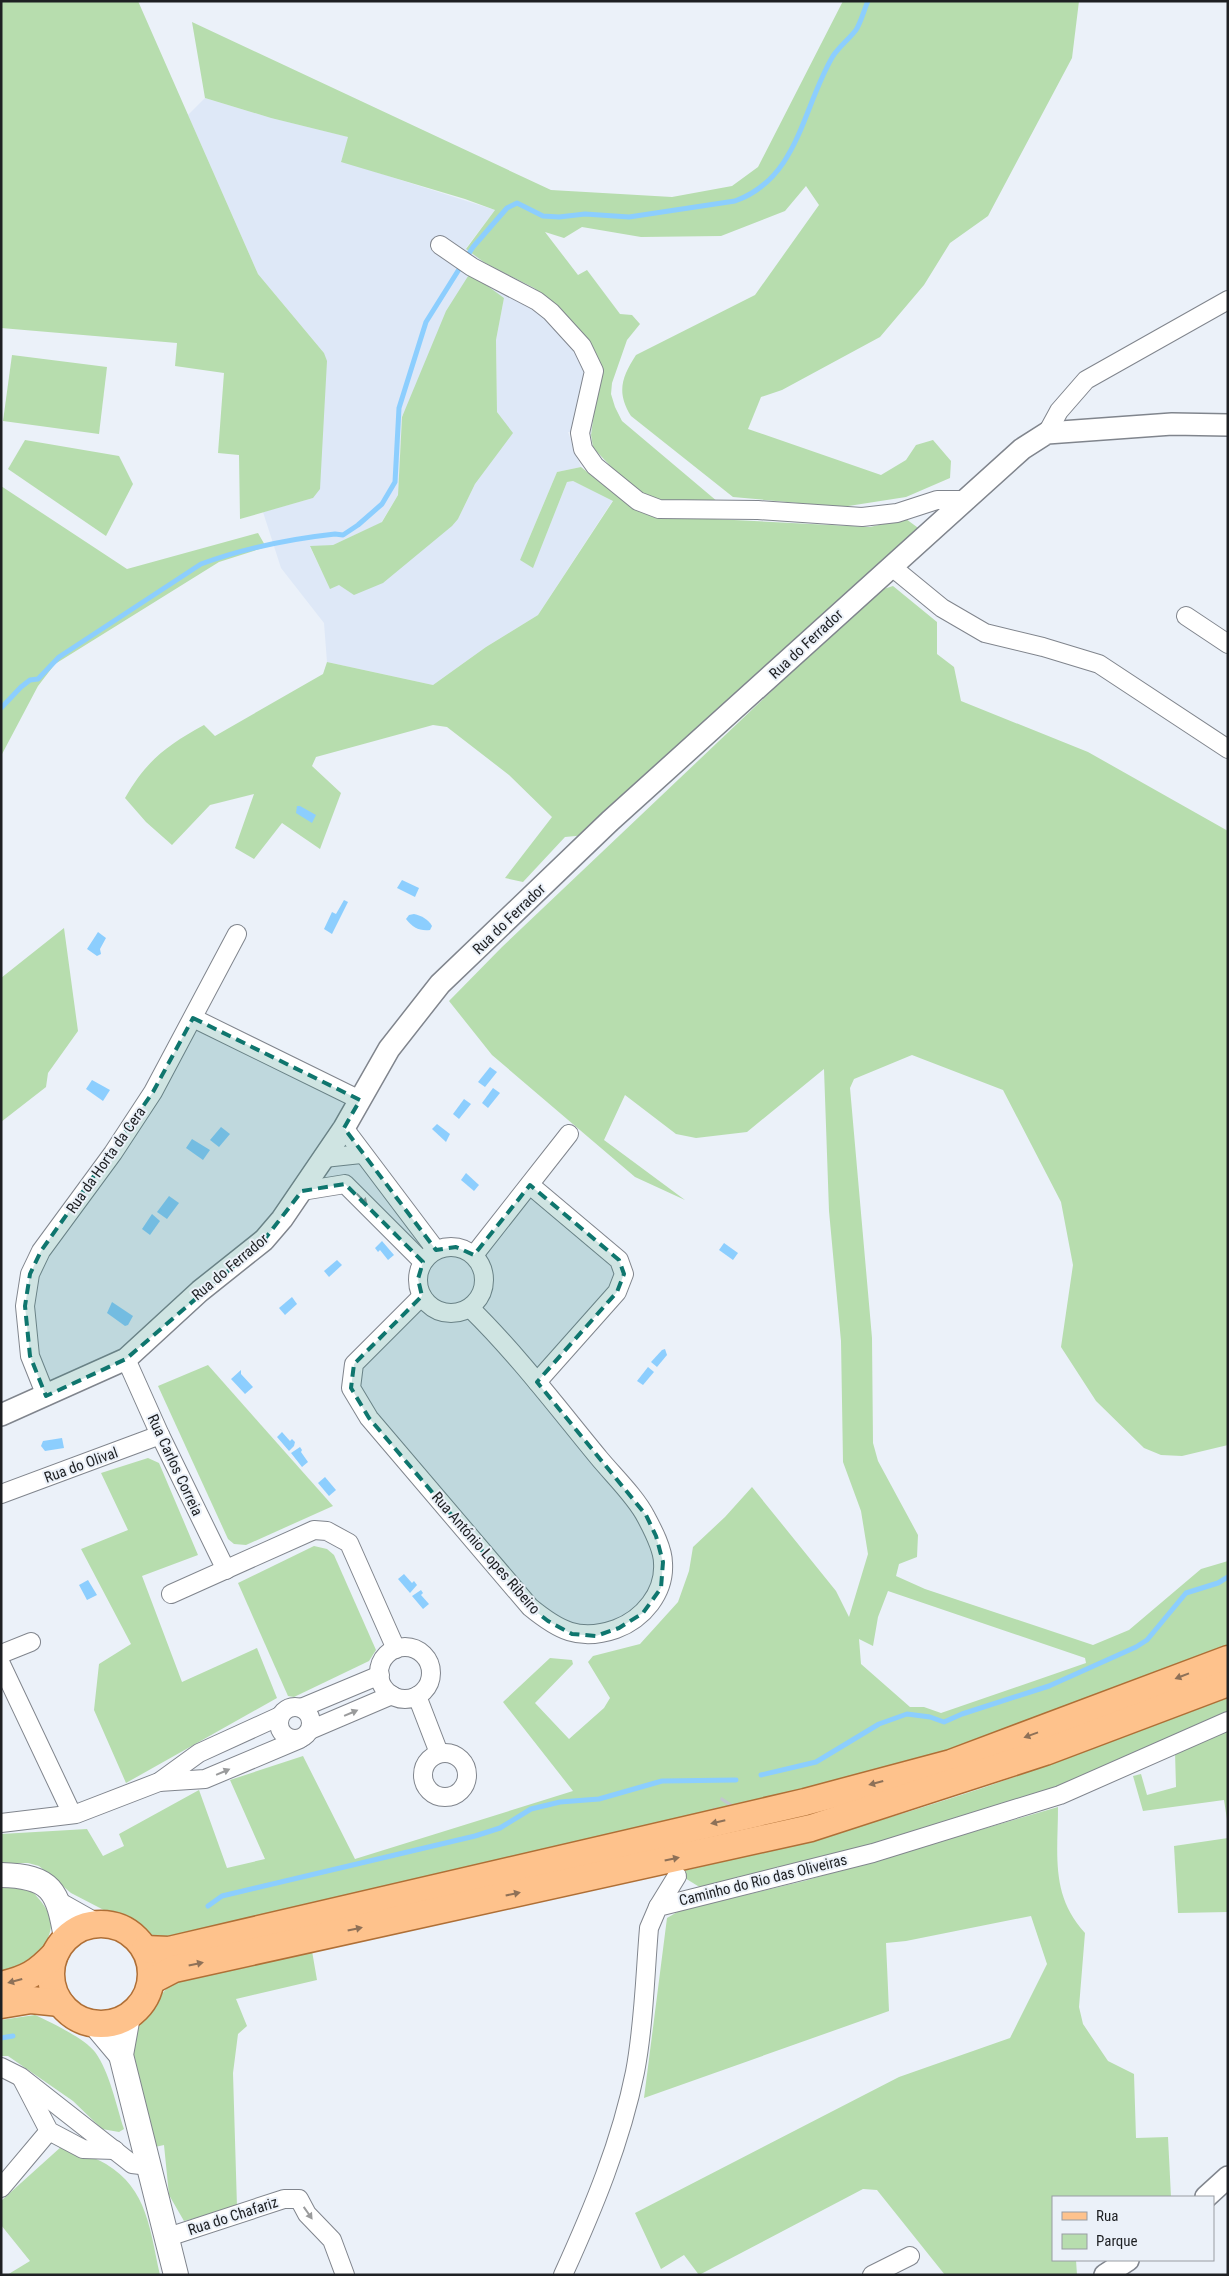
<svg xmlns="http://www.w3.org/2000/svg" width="1229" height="2276" font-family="'Roboto Condensed',sans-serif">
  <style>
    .built { fill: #dee8f7; fill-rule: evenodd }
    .green { fill: #b7ddae; fill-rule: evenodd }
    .water { fill: #8ccefe }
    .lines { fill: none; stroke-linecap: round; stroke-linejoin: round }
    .stream { stroke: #8ccefe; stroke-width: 5 }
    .minor-tunnel { stroke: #c2c7ce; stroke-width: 18; stroke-dasharray: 18 9; stroke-linecap: butt }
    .minor-casing { stroke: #80858d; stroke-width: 20 }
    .tertiary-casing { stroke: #80858d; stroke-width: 24 }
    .secondary-casing { stroke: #80858d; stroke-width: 26 }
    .primary-casing { stroke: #af6f36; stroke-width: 29 }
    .minor { stroke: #fff; stroke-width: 18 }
    .tertiary { stroke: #fff; stroke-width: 21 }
    .secondary { stroke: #fff; stroke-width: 24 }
    .primary { stroke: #fec28c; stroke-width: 26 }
    .oneway { fill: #9a9b9c }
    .oneway2 { fill: #8e7158 }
    .marked { fill: #0f766e; fill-opacity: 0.2; stroke: #0f766e; stroke-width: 4; stroke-dasharray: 10 6; stroke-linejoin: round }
    .labels { text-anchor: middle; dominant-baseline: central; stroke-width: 4; stroke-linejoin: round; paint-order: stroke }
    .street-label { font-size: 15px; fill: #1e2023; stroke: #ebf1f9 }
  </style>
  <rect width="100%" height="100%" fill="#ebf1f9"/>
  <path class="built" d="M 205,98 L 271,118 L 349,137 L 341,161 L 495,210 L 466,248 L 485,263 L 534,288 L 549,300 L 600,368 L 591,435 L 568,432 L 581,467 L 557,472 L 520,560 L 533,567 L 567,482 L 573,481 L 613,500 L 538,615 L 486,647 L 433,685 L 327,662 L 324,623 L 281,568 L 263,512 L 313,498 L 324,353 L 258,274 L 188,115 ZM 504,298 L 496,340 L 497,412 L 512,433 L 475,484 L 458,519 L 330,588 L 310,547 L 333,545 L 381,523 L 398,495 L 402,416 Z"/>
  <g class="green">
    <polygon points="1,1 138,1 258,274 324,353 327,361 320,489 313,498 240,519 239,455 218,453 224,373 175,366 177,343 1,328"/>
    <path d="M 843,1 L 1079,1 L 1072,58 L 988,216 L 950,243 L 924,285 L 880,337 L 782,390 L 761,397 L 748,429 L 881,475 L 906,460 L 916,445 L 933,440 L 951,461 L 950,478 L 906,497 L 842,507 L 733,497 L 631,416 C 616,392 622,377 636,355 L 755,295 L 819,205 L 806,186 L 785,211 L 721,236 L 641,237 L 582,227 L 564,238 L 545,232 L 578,275 L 587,270 L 620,314 L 632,315 L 640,324 L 627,340 L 612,383 L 611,394 L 615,407 L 622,421 L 718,502 L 665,502 L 653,500 L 621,477 L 598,453 L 593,447 L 591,435 L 600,368 L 549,300 L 534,288 L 485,263 L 466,249 L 495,210 L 465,199 L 341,162 L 348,137 L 271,118 L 205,98 L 192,22 L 551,190 L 672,197 L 732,186 L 758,167 Z"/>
    <polygon points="470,273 504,298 496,340 497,412 513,433 475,484 458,519 452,526 383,583 354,595 339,585 330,589 310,546 333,545 382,522 398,495 402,417 446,311"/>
    <polygon points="12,355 107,367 99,434 3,421"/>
    <polygon points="25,440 119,456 133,484 106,536 8,469"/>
    <path d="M 581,467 L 616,495 L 654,516 L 870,527 L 906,519 L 921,530 L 586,835 L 565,837 L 523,882 L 505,878 L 552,817 L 509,775 L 447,727 L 433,725 L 316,757 L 312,766 L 341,793 L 320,849 L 282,823 L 254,859 L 235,848 L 254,794 L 210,805 L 172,845 L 146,822 L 125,798 C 147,760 166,746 204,725 L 215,736 L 323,674 L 327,662 L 433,685 L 486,647 L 538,615 L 613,501 L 573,481 L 567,482 L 533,568 L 520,560 L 557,472 Z"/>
    <polygon points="1,486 127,569 258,533 266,547 219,562 55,664 38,686 1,756"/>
    <path d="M 893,586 L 937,622 L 937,654 L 954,667 L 961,701 L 1088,752 L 1228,831 L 1228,1445 L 1182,1456 L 1161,1455 L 1144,1448 L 1096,1401 L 1061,1347 L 1073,1265 L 1061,1202 L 1003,1090 L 912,1055 L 854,1079 L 850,1088 L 872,1338 L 873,1443 L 878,1461 L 918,1535 L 917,1557 L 899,1564 L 896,1576 L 925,1589 L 1093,1645 L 1129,1630 L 1201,1569 L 1228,1561 L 1228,1645 L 1001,1732 L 913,1762 L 768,1804 L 171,1937 L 152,1935 L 71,1893 L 39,1866 L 28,1863 L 1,1863 L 1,1834 L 87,1829 L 103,1856 L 124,1846 L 119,1834 L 199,1790 L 227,1868 L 265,1859 L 230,1780 L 303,1756 L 355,1859 L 573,1791 L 503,1702 L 550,1658 L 572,1660 L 573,1664 L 535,1703 L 569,1739 L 604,1708 L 610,1698 L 588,1662 L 593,1656 L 640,1644 L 678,1602 L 689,1571 L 693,1547 L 725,1517 L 752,1487 L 836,1591 L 849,1617 L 868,1554 L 861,1511 L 843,1462 L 841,1341 L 829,1211 L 824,1069 L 747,1132 L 696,1138 L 676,1134 L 625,1095 L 604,1140 L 685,1200 L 635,1177 L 492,1055 L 449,1001 L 502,947 L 877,591 ZM 888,1591 L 1085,1658 L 1086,1663 L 941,1713 L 924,1707 L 910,1707 L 861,1664 L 859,1639 L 873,1646 L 878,1617 Z"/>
    <polygon points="64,928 78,1031 48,1073 46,1087 1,1122 1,978"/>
    <polygon points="208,1365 333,1506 246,1545 234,1544 228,1539 158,1386"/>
    <polygon points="148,1458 159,1463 198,1555 142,1576 182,1682 257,1648 277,1698 126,1783 94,1710 99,1664 131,1644 81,1549 128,1530 101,1473"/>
    <polygon points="314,1546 327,1549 334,1555 376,1650 369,1661 294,1697 288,1696 238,1583"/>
    <path d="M 1228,1696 L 1228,1713 C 1170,1739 1113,1765 1054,1787 C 940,1830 823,1860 706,1891 L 680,1875 L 683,1871 C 775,1849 867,1826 958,1796 C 1049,1767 1138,1729 1228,1696 Z"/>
    <polygon points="1228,1730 1228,1826 1224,1800 1143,1811 1133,1776 1141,1774 1147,1795 1176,1787 1175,1752"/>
    <path d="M 1058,1807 C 1058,1854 1050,1895 1085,1933 L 1079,2007 L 1083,2024 L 1108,2061 L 1134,2074 L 1136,2138 L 1168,2137 L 1171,2197 L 1053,2197 L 1053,2260 L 1076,2260 L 1077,2275 L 945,2275 L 877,2190 L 863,2189 L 699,2275 L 684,2255 L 661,2269 L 635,2213 L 899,2077 L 1010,2038 L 1047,1964 L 1031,1916 L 906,1941 L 886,1943 L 889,2011 L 644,2098 L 667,1918 L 679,1911 L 804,1881 Z"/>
    <polygon points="1228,1838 1228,1912 1178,1913 1174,1846"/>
    <path d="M 1,1884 L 32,1891 C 40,1900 51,1911 51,1925 C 51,1941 32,1965 17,1971 C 12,1972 6,1973 1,1973 Z"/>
    <polygon points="312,1951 317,1980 236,1999 247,2026 238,2034 233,2073 237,2207 184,2221 169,2195 164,2145 155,2147 133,2063 133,2042 139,2021 167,1988 177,1982"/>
    <path d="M 35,2015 C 52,2023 84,2038 95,2052 C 110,2073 116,2105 124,2129 L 119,2132 L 102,2129 L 73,2101 L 8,2056 L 1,2056 L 1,2020 Z"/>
    <path d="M 62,2146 C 76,2152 93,2156 106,2164 C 148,2189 150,2231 160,2275 L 7,2275 L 30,2261 L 1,2225 L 1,2201 Z"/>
  </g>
  <g class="water">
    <polygon points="297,806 300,806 316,815 312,823 296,813"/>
    <polygon points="402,880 419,888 415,897 397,888"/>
    <polygon points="344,900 348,902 332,934 324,929 332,912 336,914"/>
    <path d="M 414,914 C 422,916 428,919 432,926 L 430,930 C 419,931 413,928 406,919 L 409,915 Z"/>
    <polygon points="98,932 106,938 100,949 101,954 97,956 87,949"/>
    <polygon points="490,1067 497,1072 485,1087 478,1082"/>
    <polygon points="92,1080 110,1090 103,1101 86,1089"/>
    <polygon points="493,1088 500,1093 488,1108 482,1103"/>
    <polygon points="464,1099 471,1104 459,1119 453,1114"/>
    <polygon points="437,1124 450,1134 446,1142 432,1129"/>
    <polygon points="221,1127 230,1134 219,1147 210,1140"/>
    <polygon points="192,1139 210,1150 203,1160 186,1148"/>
    <polygon points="466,1173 479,1185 474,1191 461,1180"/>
    <polygon points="169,1196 179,1203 167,1219 157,1212"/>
    <polygon points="152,1214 160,1221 150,1235 142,1229"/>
    <polygon points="382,1241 394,1255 388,1260 380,1250 378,1252 375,1248"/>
    <polygon points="724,1243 738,1253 733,1260 719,1250"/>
    <polygon points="337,1260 342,1265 329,1277 324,1271"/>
    <polygon points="292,1297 297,1304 285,1315 279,1308"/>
    <polygon points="112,1302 133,1316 128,1325 125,1326 107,1313"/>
    <polygon points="665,1349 667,1355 657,1367 651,1362 662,1350"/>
    <polygon points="648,1367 654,1372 643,1385 637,1381"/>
    <polygon points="241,1370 241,1374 253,1387 245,1394 231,1379"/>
    <polygon points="282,1432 290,1441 292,1439 295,1442 294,1446 289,1451 277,1437"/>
    <polygon points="62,1438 64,1448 45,1451 41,1446 43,1441"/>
    <polygon points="300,1447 302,1450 301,1452 308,1462 302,1467 291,1453"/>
    <polygon points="325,1477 336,1490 329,1496 318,1483"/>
    <polygon points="404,1574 412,1583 414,1581 417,1585 410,1593 398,1579"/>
    <polygon points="88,1580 97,1595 87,1600 79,1585"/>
    <polygon points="421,1590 423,1593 421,1595 429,1604 423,1609 412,1596"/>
  </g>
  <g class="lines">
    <g class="stream">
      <path d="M 1,708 L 21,687 L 30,680 L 38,679 L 59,657 L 201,564 C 245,548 289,539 335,534 L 343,535 L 358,525 L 382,504 L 395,482 L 399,408 L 426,322 L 473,247 L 507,208 L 517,203 L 543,216 L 559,217 L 585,214 L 629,217 L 735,201 C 799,178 802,108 833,56 C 839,47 849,39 856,30 C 861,22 864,10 868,1"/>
      <polyline points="761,1775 816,1762 879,1724 907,1714 930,1717 944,1722 962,1714 1049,1686 1136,1647 1147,1640 1186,1593 1218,1583 1228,1577"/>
      <polyline points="208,1906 222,1896 475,1836 500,1828 531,1809 560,1802 599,1799 662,1781 736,1780"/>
      <polyline points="1,2038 13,2036"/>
    </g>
    <polyline class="minor-tunnel" points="712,1827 729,1802"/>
    <defs>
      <g id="minor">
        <polyline points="440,245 472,267 537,301 551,312 582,346 594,371 580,433 583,449 595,466 638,501 659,509 758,510 862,517 897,513 937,500 967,500"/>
        <polyline points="1047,433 1059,411 1086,380 1228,300"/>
        <polyline points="892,567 942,608 985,633 1043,647 1099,664 1228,749"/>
        <polyline points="1186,616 1228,644"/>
        <polyline points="193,1018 360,1100"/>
        <polyline points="344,1128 436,1250"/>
        <polyline points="324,1158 361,1154"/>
        <polyline points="530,1185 619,1260 624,1274 617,1292 537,1382"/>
        <polyline points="302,1191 345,1184 423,1262"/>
        <circle cx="451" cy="1280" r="33"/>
        <polyline points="474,1255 569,1134"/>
        <path d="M 422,1296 L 354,1364 L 351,1388 L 369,1418 L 530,1607 C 558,1630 579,1642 616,1629 C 643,1619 665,1593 663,1563 C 663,1549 653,1530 646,1517 C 636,1497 613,1475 599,1458 C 557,1407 517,1354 470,1308"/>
        <polyline points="126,1359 160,1435 226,1570"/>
        <polyline points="46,1396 30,1356 25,1306 30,1274 41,1251 113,1153 153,1092 237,934"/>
        <polyline points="1,1494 160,1435"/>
        <polyline points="171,1594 314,1530 327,1531 349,1543 396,1649"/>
        <circle cx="405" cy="1673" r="26"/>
        <polyline points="1,1654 31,1642"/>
        <polyline points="1,1664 72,1814"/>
        <polyline points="417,1696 439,1753"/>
        <circle cx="295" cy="1723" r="16"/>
        <polyline points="301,1708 380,1675"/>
        <polyline points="310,1730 392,1695"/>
        <circle cx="445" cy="1775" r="22"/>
        <polyline points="159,1782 205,1779 300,1739"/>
        <polyline points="1,1823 76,1814 159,1782 199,1753 280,1716"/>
        <polyline points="658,1907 677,1876"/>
        <polyline points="1,2067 21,2077 132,2164 149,2166"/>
        <polyline points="22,2079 49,2131 83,2149 115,2150"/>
        <polyline points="1,2188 49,2131"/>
        <polyline points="168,2237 284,2199 299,2199 307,2214 332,2240 345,2275"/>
        <path d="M 563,2275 C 593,2209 621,2142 635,2072 C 644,2025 645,1975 649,1928 L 658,1907 L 873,1853 L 1060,1795 L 1228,1721"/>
        <polyline points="872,2275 910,2256"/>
      </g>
      <g id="tertiary">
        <polyline points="1,1415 126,1359 200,1291 264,1240 282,1219 344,1128 389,1049 440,984 610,821 1022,449 1047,433 1172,424 1228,425"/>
        <polyline points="1206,2197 1228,2177"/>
        <polyline points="1105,2275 1128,2260"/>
      </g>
      <g id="secondary">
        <path d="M 1,1875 C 52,1876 58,1891 66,1938"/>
        <polyline points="61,1906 93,1924"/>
        <polyline points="128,2016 121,2055 176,2275"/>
        <polyline points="94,2023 121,2055"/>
      </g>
      <g id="primary">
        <circle cx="101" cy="1974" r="50"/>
        <polyline points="145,1949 169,1950 805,1802 951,1763 1228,1659"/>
        <polyline points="151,1981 174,1969 811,1828 1045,1752 1228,1683"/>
        <path d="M 1,1985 C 27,1979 37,1973 55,1954"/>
        <polyline points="1,2005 31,2000 60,2003"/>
      </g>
    </defs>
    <use href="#minor" class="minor-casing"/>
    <use href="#tertiary" class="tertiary-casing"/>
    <use href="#secondary" class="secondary-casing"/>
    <use href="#primary" class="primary-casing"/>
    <use href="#minor" class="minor"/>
    <use href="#tertiary" class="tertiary"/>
    <use href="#secondary" class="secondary"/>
    <use href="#primary" class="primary"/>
  </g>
  <defs><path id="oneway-solid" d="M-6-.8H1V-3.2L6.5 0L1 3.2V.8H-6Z" transform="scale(1.25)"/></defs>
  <g class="oneway">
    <use href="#oneway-solid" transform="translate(362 1199) rotate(46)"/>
    <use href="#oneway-solid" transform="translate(351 1713) rotate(-23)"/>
    <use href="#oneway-solid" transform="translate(223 1772) rotate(-23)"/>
    <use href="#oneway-solid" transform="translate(308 2213) rotate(55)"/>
  </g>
  <g class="oneway2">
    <use href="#oneway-solid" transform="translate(1182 1676) rotate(159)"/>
    <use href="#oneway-solid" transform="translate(1031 1735) rotate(160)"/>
    <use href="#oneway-solid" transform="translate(876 1783) rotate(165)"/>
    <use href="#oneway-solid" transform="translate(718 1822) rotate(167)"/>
    <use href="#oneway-solid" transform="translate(672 1859) rotate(-12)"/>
    <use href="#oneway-solid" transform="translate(513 1894) rotate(-12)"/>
    <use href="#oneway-solid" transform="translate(355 1929) rotate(-12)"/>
    <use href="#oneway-solid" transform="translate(196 1964) rotate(-12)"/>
    <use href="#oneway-solid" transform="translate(15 1981) rotate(165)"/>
  </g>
  <path class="marked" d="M 193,1018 L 360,1100 L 344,1128 L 436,1250 L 456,1247 L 474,1255 L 530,1185 L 619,1260 L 624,1274 L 617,1292 L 537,1382 L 646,1515 L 656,1536 L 663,1562 L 661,1588 L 643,1613 L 619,1628 L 596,1636 L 572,1634 L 548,1621 L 530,1607 L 369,1418 L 351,1388 L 354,1364 L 422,1296 L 418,1279 L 423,1262 L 345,1184 L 302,1191 L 264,1240 L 126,1359 L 46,1396 L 30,1356 L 25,1306 L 30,1274 L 41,1251 L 153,1092 Z"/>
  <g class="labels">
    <g class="street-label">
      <text transform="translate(806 644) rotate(-43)">Rua do Ferrador</text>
      <text transform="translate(509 919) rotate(-44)">Rua do Ferrador</text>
      <text transform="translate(106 1160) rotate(-55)">Rua da Horta da Cera</text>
      <text transform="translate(230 1267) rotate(-40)">Rua do Ferrador</text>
      <text transform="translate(81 1465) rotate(-20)">Rua do Olival</text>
      <text transform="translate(175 1465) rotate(65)">Rua Carlos Correia</text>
      <text transform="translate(486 1553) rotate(49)">Rua António Lopes Ribeiro</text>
      <text transform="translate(763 1880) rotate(-14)">Caminho do Rio das Oliveiras</text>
      <text transform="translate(233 2216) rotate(-18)">Rua do Chafariz</text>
    </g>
  </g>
  <rect width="1229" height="2276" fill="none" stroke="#1e2023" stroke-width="5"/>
  <rect x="1052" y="2196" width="162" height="65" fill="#ebf1f9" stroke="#999da3"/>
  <rect x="1062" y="2212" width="25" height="8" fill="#fec28c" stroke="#999da3"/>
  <text x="1096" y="2221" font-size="15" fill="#1e2023">Rua</text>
  <rect x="1062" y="2234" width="25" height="15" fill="#b7ddae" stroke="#999da3"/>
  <text x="1096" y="2246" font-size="15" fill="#1e2023">Parque</text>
</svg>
